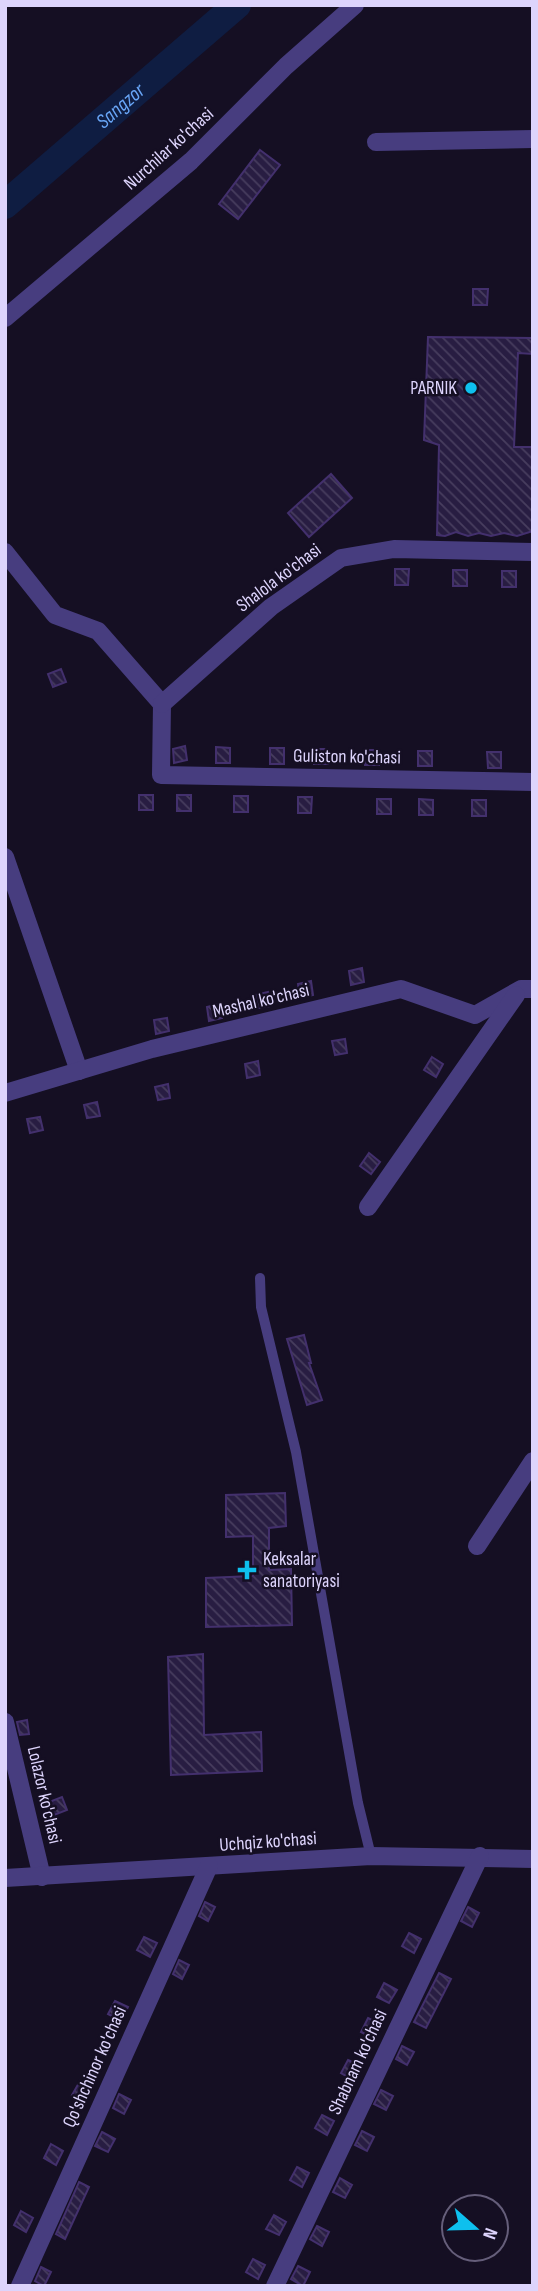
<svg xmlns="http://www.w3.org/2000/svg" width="538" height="2291" font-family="'Sofia Sans Condensed',sans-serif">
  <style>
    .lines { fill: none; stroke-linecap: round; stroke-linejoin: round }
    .river { stroke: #0f1d42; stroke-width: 28 }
    .building { fill: url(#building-back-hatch); stroke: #43306d; stroke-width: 2 }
    .service { stroke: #473d7f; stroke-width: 10 }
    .minor { stroke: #473d7f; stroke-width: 18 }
    .poi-dot { fill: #0ec0ee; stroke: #150f23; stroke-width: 2.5 }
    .labels { text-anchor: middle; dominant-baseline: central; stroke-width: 5; stroke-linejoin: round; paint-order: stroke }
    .street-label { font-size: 19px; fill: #ddd4fc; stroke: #150f23 }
    .poi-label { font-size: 19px; fill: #ddd4fc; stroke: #150f23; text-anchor: end }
    .water-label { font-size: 21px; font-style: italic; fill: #68a5f6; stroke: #150f23 }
  </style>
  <defs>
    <pattern id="building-back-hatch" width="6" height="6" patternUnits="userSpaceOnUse" patternTransform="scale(1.75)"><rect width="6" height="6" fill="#281d42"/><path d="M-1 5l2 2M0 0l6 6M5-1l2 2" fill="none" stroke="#473d5e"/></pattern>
  </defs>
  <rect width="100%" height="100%" fill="#150f23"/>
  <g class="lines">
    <path class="river" id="s1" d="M 5,205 L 237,5"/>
  </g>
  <g class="building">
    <polygon points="260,150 280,165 238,219 219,204"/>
    <polygon points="473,289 488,289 487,305 473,305"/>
    <polygon points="428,337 533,338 533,354 518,353 514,447 533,447 533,531 517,536 504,533 491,536 479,533 468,536 456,532 445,536 437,535 439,445 424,440"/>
    <polygon points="331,474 352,498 309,537 288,513"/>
    <polygon points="395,569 409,569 408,585 395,585"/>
    <rect x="453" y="570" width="14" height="16"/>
    <rect x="502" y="571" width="14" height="16"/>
    <polygon points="61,669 66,682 53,687 48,674"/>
    <polygon points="185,746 187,760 174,763 173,749"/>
    <polygon points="216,747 230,748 230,763 216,763"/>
    <rect x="270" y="748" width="14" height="16"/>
    <rect x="314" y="749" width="14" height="15"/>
    <rect x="365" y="750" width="14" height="15"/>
    <rect x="418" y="751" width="14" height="15"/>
    <polygon points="487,752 501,752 501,768 488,768"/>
    <rect x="139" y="795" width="14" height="15"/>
    <rect x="177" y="795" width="14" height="16"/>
    <rect x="234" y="796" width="14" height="16"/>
    <polygon points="298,797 312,797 311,813 298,813"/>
    <rect x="377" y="799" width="14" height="15"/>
    <polygon points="419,799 433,800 433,815 419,815"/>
    <rect x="472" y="800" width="14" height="16"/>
    <polygon points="362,968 364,982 351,985 349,971"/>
    <polygon points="311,981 313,995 300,998 298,984"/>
    <polygon points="268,992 271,1006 258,1008 255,995"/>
    <polygon points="219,1004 222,1018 209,1021 207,1007"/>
    <polygon points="167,1018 169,1031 156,1034 154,1020"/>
    <polygon points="345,1039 347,1053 335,1055 332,1041"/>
    <polygon points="432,1057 443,1064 436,1077 424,1070"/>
    <polygon points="258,1061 260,1075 247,1078 245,1064"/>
    <polygon points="168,1084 170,1098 158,1100 155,1087"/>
    <polygon points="97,1102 100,1116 87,1118 84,1105"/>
    <polygon points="40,1117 43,1130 30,1133 27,1119"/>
    <polygon points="369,1153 380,1162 371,1174 360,1166"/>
    <polygon points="304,1335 311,1363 309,1363 322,1400 307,1405 287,1339"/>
    <polygon points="285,1493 286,1526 269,1528 269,1570 291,1569 292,1625 206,1627 206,1578 253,1576 253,1536 226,1537 226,1495"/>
    <polygon points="203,1654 204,1735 261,1732 262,1771 171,1775 168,1657"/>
    <polygon points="27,1720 29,1734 20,1735 17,1722"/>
    <polygon points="62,1797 67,1810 54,1815 49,1802"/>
    <polygon points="205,1902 215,1907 208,1921 199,1916"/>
    <polygon points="468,1907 479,1913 472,1927 461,1921"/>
    <polygon points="409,1933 421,1939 414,1953 402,1946"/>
    <polygon points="144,1937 157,1943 150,1957 137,1950"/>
    <polygon points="179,1960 189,1965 182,1979 173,1974"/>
    <polygon points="439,1973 451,1979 426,2028 414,2022"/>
    <polygon points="384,1983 397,1990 389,2003 377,1997"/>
    <polygon points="115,2001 128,2007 121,2021 108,2014"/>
    <polygon points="368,2018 381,2025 374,2039 361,2032"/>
    <polygon points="402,2046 414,2052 407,2065 396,2059"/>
    <polygon points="348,2060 361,2066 353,2080 341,2073"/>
    <polygon points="80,2081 92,2088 85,2101 72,2095"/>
    <polygon points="381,2090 393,2096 386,2110 374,2104"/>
    <polygon points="119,2094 131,2100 124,2114 113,2108"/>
    <polygon points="322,2115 334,2121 327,2135 315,2128"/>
    <polygon points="362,2131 374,2137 367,2151 355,2145"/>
    <polygon points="102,2132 115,2139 108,2152 95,2146"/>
    <polygon points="51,2144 63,2151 56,2165 44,2158"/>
    <polygon points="297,2167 309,2173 302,2187 290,2180"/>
    <polygon points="340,2178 352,2185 345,2198 333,2192"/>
    <polygon points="79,2182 89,2187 65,2239 56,2234"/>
    <polygon points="21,2211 33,2218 26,2232 14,2225"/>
    <polygon points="274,2215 286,2222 279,2235 266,2229"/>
    <polygon points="317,2226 329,2232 322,2246 310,2239"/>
    <polygon points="253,2259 265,2265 258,2279 246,2272"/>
    <polygon points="298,2266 310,2272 303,2286 291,2279"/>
    <polygon points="41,2267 51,2272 44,2286 35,2281"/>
  </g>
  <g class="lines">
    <polyline class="service" points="260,1278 261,1307 296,1452 358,1803 371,1856"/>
    <g class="minor">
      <polyline points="376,142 533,139"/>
      <polyline points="5,318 191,161 286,66 355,5"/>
      <polyline points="5,552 55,615 98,631 162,704 161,775 533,782"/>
      <polyline points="162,704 271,607 341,558 394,549 533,552"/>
      <polyline points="5,857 79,1071"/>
      <polyline points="5,1093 152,1049 401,989 475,1015 521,989 533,989"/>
      <polyline points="368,1207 516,995"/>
      <polyline points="477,1546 533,1461"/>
      <polyline points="5,1722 42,1877"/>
      <polyline points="5,1878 371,1856 533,1859"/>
      <polyline points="20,2286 209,1866"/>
      <polyline points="275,2286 480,1856"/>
    </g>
  </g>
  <g class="poi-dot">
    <circle cx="471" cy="388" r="7"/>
    <path d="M243.5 1559.5h7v7h7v7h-7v7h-7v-7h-7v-7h7z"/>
  </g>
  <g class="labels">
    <g class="street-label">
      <text transform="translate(169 149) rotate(-42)">Nurchilar ko'chasi</text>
      <text transform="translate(279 578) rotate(-37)">Shalola ko'chasi</text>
      <text transform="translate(347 757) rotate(1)">Guliston ko'chasi</text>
      <text transform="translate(261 1001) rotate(-13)">Mashal ko'chasi</text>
      <text transform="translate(44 1795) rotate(77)">Lolazor ko'chasi</text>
      <text transform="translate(268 1842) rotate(-4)">Uchqiz ko'chasi</text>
      <text transform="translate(358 2062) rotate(-65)">Shabnam ko'chasi</text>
      <text transform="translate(95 2067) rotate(-66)">Qo'shchinor ko'chasi</text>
    </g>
    <g class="poi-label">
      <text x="457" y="388">PARNIK</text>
      <text x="263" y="1559" text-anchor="start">Keksalar<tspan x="263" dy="22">sanatoriyasi</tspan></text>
    </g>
    <g class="water-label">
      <text stroke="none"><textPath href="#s1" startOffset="152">Sangzor</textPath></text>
    </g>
  </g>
  <rect width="538" height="2291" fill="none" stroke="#ddd4fc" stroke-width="14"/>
  <g transform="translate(475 2228) rotate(110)"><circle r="33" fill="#150f23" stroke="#655e7a" stroke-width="2"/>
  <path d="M0-5L12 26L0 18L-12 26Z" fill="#0ec0ee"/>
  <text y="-10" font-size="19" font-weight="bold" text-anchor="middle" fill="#ddd4fc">N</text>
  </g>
</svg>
